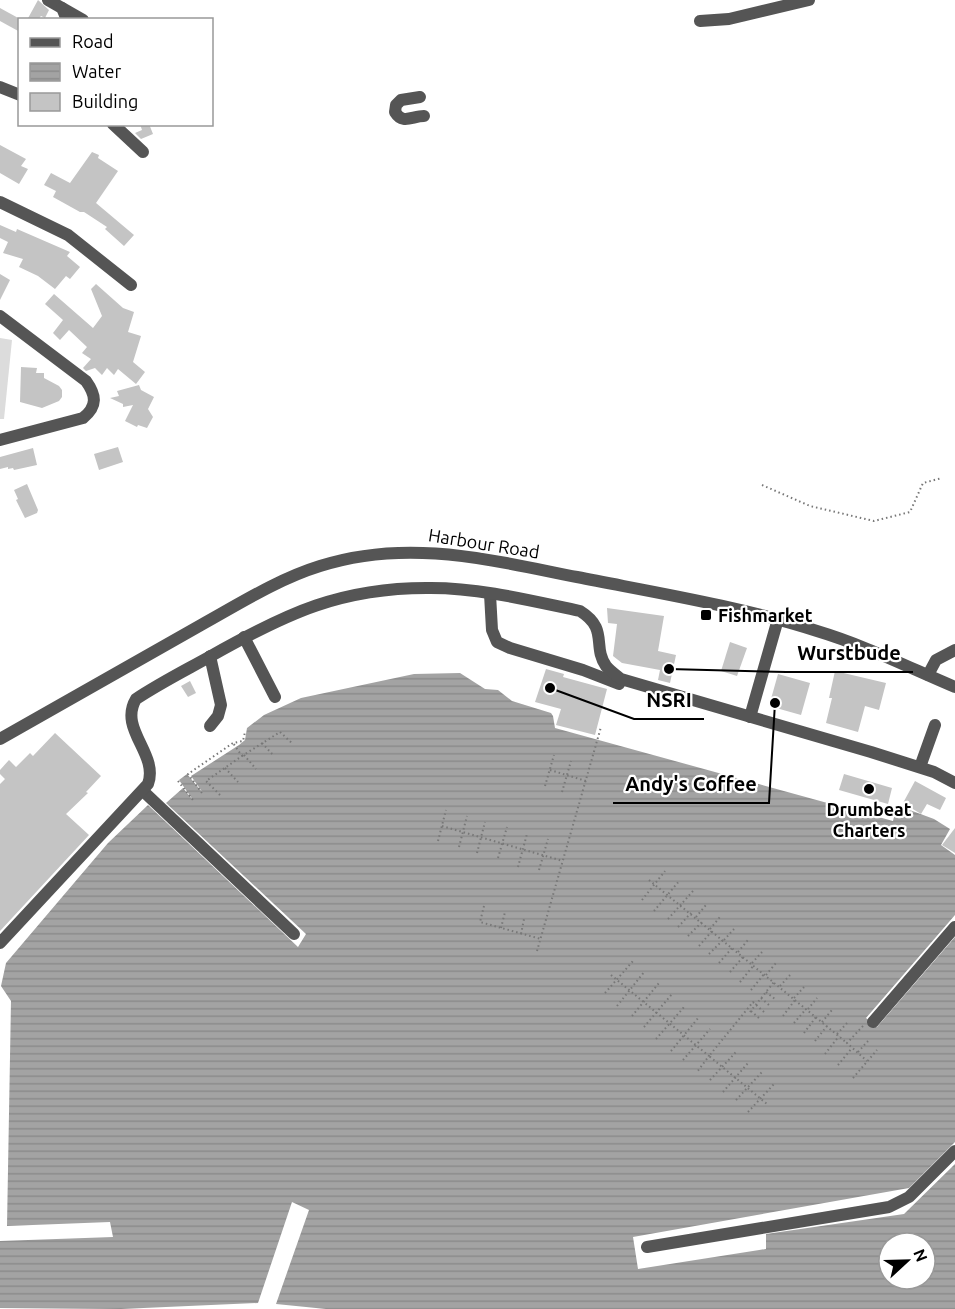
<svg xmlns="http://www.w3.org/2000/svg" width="955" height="1309" font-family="Ubuntu,sans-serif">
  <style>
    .garden { fill: #dcdcdc }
    .water { fill: url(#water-rules); fill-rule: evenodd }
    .building { fill: #c4c4c4 }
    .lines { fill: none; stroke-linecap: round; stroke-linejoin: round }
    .path { stroke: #777; stroke-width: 2; stroke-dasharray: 1.5 3; stroke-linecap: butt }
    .minor { stroke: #555; stroke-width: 12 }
    .poi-dot { fill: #000; stroke: #fff; stroke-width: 2 }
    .labels { text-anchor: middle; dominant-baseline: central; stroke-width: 4.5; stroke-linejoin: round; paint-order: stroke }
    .street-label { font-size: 18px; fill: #000; stroke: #fff }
    .poi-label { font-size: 18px; font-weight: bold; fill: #000; stroke: #fff; text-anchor: start }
    .leader { fill: none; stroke: #000; stroke-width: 2 }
    .callout-dot { fill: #000; stroke: #fff; stroke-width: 2 }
    .callout-label { font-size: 20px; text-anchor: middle; font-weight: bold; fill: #000; stroke: #fff; stroke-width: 4.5; stroke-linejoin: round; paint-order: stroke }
  </style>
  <defs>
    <pattern id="water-rules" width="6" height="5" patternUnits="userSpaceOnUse" patternTransform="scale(1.5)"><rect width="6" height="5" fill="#a3a3a3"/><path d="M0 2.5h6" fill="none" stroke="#8b8b8b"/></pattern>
  </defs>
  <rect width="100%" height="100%" fill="#fff"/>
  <polygon class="garden" points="0,338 12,340 4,419 0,419"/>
  <path class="water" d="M 460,673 L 485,689 L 498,690 L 512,701 L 551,713 L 553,716 L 555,728 L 893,821 L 896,808 L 907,809 L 934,819 L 950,829 L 941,845 L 955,855 L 955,915 L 866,1018 L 877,1027 L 955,937 L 955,1142 L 909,1188 L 633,1237 L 638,1269 L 766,1249 L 766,1234 L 904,1214 L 955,1164 L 955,1309 L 326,1309 L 276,1304 L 309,1210 L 292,1202 L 258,1303 L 121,1309 L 0,1308 L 0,1241 L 113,1237 L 110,1222 L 7,1226 L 11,1001 L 1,986 L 6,963 L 108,843 L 148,805 L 298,947 L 306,934 L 166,803 L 183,788 L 193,800 L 179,780 L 187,774 L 203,793 L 191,776 L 239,745 L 245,740 L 247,728 L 264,715 L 301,698 L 414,674 ZM 889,1243 L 925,1243 L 925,1279 L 889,1279 Z"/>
  <g class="building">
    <polygon points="38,0 49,10 45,18 41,16 38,20 27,20"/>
    <polygon points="0,8 20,19 20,32 0,21"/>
    <polygon points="140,124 149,124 153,134 141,139 135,133 142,130"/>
    <polygon points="0,145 26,159 21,166 28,169 19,184 0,173"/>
    <polygon points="92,152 99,155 98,158 118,171 96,203 134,235 124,246 105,229 107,227 84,212 80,212 53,197 56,191 44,185 51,173 70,183"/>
    <polygon points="0,225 16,232 17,229 70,252 67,256 80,267 70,279 66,276 55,289 38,276 19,267 23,259 3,253 8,242 0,238"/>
    <polygon points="0,274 10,280 0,300"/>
    <polygon points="96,284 123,308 134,312 128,332 141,336 133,362 145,372 136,384 118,369 114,375 107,368 102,375 95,368 86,371 83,368 91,359 82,353 87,347 69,330 60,340 53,333 63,320 45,304 54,294 93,328 102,316 91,289"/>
    <polygon points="21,367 37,368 36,373 44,373 44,378 59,386 62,390 62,397 59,401 42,408 20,402"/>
    <polygon points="139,385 141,390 154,397 148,409 153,417 147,428 138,425 137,427 125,421 133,405 123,407 123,404 110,398 119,396 117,391"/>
    <polygon points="118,447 123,462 99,470 94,454"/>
    <polygon points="33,448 37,465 14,470 13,468 8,469 8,467 0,469 0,457"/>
    <polygon points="27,484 38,510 37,513 25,518 16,500 18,499 14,490"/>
    <polygon points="607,608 664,616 658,651 676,655 670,683 658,680 660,670 622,663 613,656 617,624 608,623"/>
    <polygon points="730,642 747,648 737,676 721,671"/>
    <polygon points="546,669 564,674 563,677 607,689 595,735 556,725 561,709 535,702"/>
    <polygon points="835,671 886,683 879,710 865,706 858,732 826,723 832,698 829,698"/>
    <polygon points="778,674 810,683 801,715 769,706"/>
    <polygon points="190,681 196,693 188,697 181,686"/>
    <polygon points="55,733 101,776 86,792 88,793 66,814 89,835 0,931 0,784 5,779 0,774 0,770 9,760 16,767 30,753 33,756"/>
    <polygon points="844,774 892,788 888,804 839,790"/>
    <polygon points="915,781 946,798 940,810 927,804 921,814 903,803"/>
    <polygon points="955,828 955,853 942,845"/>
  </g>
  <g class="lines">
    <g class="path">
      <polyline points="762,485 810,506 874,521 910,512 923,483 942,478"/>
      <polyline points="262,743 274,756"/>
      <polyline points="244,755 256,769"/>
      <polyline points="242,756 280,732 293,744"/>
      <polyline points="225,768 238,782"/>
      <polyline points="550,770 586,781"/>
      <polyline points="178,781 193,800"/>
      <polyline points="545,786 554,755"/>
      <polyline points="562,792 571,761"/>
      <polyline points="202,793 188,774 233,743 243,741 245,732"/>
      <polyline points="220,795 206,781 242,756 233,743"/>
      <polyline points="442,826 563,861"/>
      <polyline points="438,841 446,810"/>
      <polyline points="459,847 467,816"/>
      <polyline points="477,853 485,822"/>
      <polyline points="498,858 507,827"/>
      <polyline points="518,867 527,834"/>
      <polyline points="539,870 548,839"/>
      <polyline points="649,880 847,1043"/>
      <polyline points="642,900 665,871"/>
      <polyline points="484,906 480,922 541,939"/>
      <polyline points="654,911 680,880"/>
      <polyline points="696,917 706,905"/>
      <polyline points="668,919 693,891"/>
      <polyline points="678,927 691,913"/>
      <polyline points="501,928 505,912"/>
      <polyline points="710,929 720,917"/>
      <polyline points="521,934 524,919"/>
      <polyline points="688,936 702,922"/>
      <polyline points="724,940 734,929"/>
      <polyline points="699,946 712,931"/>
      <polyline points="537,951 601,727"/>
      <polyline points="738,952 748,940"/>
      <polyline points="709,954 723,940"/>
      <polyline points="719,963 732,948"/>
      <polyline points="752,963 762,952"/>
      <polyline points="730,972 743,957"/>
      <polyline points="611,975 709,1056 697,1072"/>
      <polyline points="766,975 776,963"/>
      <polyline points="740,982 754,965"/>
      <polyline points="780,986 790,975"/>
      <polyline points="751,990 764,974"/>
      <polyline points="766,992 775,999"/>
      <polyline points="605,993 633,961"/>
      <polyline points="761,998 769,1005"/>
      <polyline points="794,998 804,987"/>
      <polyline points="617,1006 645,971"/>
      <polyline points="808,1009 817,998"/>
      <polyline points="751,1011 759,1018"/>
      <polyline points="750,1012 774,982"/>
      <polyline points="764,1012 753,1002 709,1056 767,1104"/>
      <polyline points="632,1016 659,983"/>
      <polyline points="783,1016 795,1000"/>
      <polyline points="822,1022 832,1010"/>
      <polyline points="794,1023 806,1009"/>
      <polyline points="863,1026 847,1043 867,1061"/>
      <polyline points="644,1027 672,994"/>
      <polyline points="804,1033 816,1017"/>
      <polyline points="837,1034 847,1023"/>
      <polyline points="656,1039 685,1006"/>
      <polyline points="815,1041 827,1026"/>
      <polyline points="671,1051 699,1017"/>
      <polyline points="858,1052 868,1041"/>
      <polyline points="825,1054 839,1036"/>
      <polyline points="683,1060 710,1029"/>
      <polyline points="838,1065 852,1048"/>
      <polyline points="853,1078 877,1050"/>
      <polyline points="710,1080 736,1052"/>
      <polyline points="723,1092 748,1063"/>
      <polyline points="736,1100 762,1072"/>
      <polyline points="748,1112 774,1084"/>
    </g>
    <g class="minor">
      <polyline points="48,0 62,8 67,20"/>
      <polyline points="62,8 83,20"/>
      <polyline points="700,21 729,19 809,0"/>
      <polyline points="0,87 20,95"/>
      <path d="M 420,97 L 401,100 L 396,105 L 395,112 C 403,125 412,116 424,116"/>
      <polyline points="113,124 143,152"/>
      <polyline points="0,202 68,235 131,285"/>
      <path d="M 0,316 L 86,381 C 96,395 98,406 83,418 L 0,440"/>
      <polyline points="490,594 492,630 497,642 510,648 583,670 619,684"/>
      <polyline points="244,637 275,697"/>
      <polyline points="210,656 221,705 218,716 210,726"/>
      <polyline points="928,675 936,660 955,650"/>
      <polyline points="750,717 778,619"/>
      <path d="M 0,739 C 67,701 134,663 201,625 C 239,604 278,579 320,566 C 408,538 490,560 577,577 C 658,593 739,606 817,631 C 864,645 910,668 955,687"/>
      <polyline points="920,767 935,725"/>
      <polyline points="143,791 294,934"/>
      <path d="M 0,943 L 148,784 C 159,754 118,729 136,699 C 160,683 186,670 211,656 C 287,613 342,587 431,588 C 481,588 532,601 580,611 C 609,629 592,646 606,666 C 610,671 616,675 621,679 L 871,752 L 934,772 L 955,783"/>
      <polyline points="873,1022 955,927"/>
      <polyline points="647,1247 889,1207 909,1197 955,1151"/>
    </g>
  </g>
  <g class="poi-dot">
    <rect x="700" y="609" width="12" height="12" rx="3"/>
    <circle cx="869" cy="789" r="6"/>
  </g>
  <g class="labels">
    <g class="street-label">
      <text transform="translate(484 543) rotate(9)">Harbour Road</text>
    </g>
    <g class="poi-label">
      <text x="718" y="615">Fishmarket</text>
      <text x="869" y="809" text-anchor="middle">Drumbeat<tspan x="869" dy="21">Charters</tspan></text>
    </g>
  </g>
  <path class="leader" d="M669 669L786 672H913M550 688L634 719H704M775 703L769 803H613"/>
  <g class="callout-dot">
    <circle cx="669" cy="669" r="6"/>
    <circle cx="550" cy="688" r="6"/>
    <circle cx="775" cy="703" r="6"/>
  </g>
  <g class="callout-label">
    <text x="849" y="660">Wurstbude</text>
    <text x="669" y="707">NSRI</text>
    <text x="691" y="791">Andy's Coffee</text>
  </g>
  <rect x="18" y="18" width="195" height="108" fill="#ffffff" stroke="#999999" stroke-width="1.5"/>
  <rect x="30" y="38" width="30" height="9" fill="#555555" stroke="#999999" stroke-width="1.5"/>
  <text x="72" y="48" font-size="18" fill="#000000">Road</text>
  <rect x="30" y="63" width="30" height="18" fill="url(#water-rules)" stroke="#999999" stroke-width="1.5"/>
  <text x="72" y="78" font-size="18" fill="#000000">Water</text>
  <rect x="30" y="93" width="30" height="18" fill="#c4c4c4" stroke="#999999" stroke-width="1.5"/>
  <text x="72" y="108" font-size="18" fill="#000000">Building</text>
  <g transform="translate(907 1261) rotate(68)"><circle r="28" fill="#ffffff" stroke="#999999" stroke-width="1.5"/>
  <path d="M0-4.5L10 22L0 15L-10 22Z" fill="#000000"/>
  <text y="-9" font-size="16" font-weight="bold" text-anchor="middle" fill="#000000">N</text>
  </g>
</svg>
